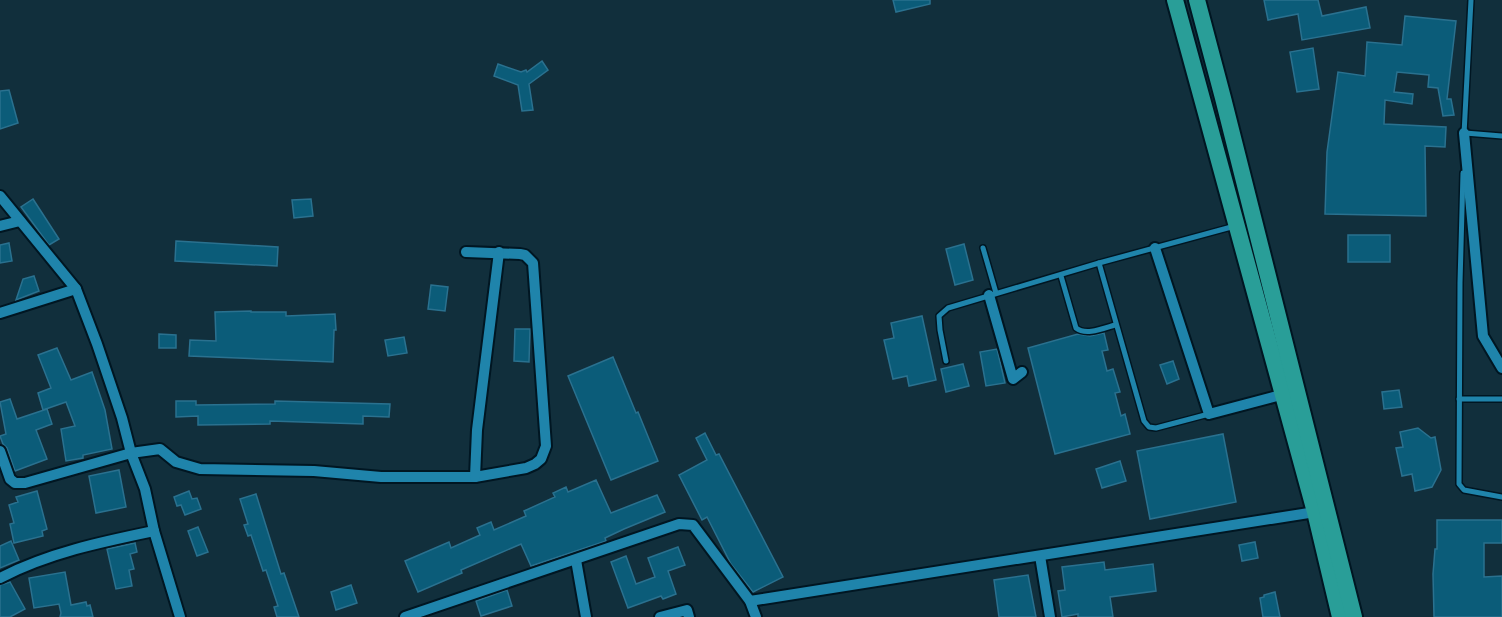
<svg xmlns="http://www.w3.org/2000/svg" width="1502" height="617" font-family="'Zilla Slab',serif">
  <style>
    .building { fill: #0b5c79; stroke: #2a718f; stroke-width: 1.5 }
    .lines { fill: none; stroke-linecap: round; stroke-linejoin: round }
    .service-casing { stroke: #001622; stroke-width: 8 }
    .minor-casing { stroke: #001622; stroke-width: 14 }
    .primary-casing { stroke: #001622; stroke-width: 20 }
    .service { stroke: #1f84ab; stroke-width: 5 }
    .minor { stroke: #1f84ab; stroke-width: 10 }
    .primary { stroke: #299e98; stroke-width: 16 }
  </style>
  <rect width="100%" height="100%" fill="#112f3c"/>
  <g class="building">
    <polygon points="893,0 930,0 930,4 896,12"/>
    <polygon points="1264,0 1318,0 1322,16 1366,7 1370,28 1302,40 1298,14 1268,20"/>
    <polygon points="1405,16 1456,21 1447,99 1451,99 1454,115 1443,116 1438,88 1428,87 1429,75 1397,72 1394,92 1413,94 1412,104 1385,100 1384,124 1446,127 1445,147 1425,146 1426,216 1325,214 1327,152 1338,72 1365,76 1367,42 1402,45"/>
    <polygon points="1313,48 1319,89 1297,92 1290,52"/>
    <polygon points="542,61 548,70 529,84 533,110 522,111 518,85 494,76 498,64 521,72 526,70 527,72"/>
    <polygon points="9,90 18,123 0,129 0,91"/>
    <polygon points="33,199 59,239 49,245 21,207"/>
    <polygon points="311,199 313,216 294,218 292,200"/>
    <rect x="1348" y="235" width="42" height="27"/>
    <polygon points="176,241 278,247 277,266 175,261"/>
    <polygon points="9,243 12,261 0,263 0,245"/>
    <polygon points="964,244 973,280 955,285 946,249"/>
    <polygon points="34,276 39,291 16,300 23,279"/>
    <polygon points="431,285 448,287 445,311 428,309"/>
    <polygon points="251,311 251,312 286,312 286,316 335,314 336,330 334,330 333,362 189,356 190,340 216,341 215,312"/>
    <polygon points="922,316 936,380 909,386 907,376 893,379 884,340 894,338 891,323"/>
    <polygon points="515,329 530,329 529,362 514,361"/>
    <polygon points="1104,333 1108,350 1102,351 1107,371 1113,369 1120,392 1115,393 1121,416 1125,414 1130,434 1055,454 1028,348 1078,334 1090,336"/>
    <polygon points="159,334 176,335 176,348 159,348"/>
    <polygon points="404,337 407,353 388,356 385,340"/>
    <polygon points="57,348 71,380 92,372 105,410 112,449 83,455 83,458 66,461 61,429 75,426 66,402 43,410 38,393 51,388 38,355"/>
    <polygon points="997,349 1005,383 986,386 980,352"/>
    <polygon points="613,357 636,413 638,412 658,461 611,480 568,376"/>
    <polygon points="1173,361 1179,379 1167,384 1160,365"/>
    <polygon points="963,364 969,386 946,392 941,369"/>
    <polygon points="1399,390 1402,407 1384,409 1382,392"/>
    <polygon points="10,399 17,419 47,409 52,424 36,430 47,459 15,471 7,448 3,444 0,436 6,434 0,402"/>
    <polygon points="176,401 196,401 196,405 275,404 275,401 390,404 389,417 363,416 363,424 270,421 270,424 198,425 198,416 176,417"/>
    <polygon points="1418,428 1431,438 1435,437 1441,470 1432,487 1415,491 1412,474 1402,476 1396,448 1403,447 1400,432"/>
    <polygon points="705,433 716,455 719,454 783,577 753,592 731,564 707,517 702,520 679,475 707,460 696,438"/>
    <polygon points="1223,434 1236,502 1150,519 1137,451"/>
    <polygon points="1120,461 1126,481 1102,488 1096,469"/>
    <polygon points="119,470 126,507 96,513 89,476"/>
    <polygon points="596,480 611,513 657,495 665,512 624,529 605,538 606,541 531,566 521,544 461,570 462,573 418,592 405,561 449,542 451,548 480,535 477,528 491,522 494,530 526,516 524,511 555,497 553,493 566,487 568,492"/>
    <polygon points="37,491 47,529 42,531 43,536 14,543 10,524 14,523 9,505 18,502 16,497"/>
    <polygon points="189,491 192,499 197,498 201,509 185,515 181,505 177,506 174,497"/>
    <polygon points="256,494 281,574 284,573 299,617 277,617 274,607 278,606 266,570 263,571 251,535 248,536 244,525 248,524 240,499"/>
    <polygon points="1437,520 1502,520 1502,543 1484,543 1484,577 1502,576 1502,617 1434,617 1433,574 1435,549 1437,549"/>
    <polygon points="198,527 208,552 197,556 188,531"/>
    <polygon points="11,541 19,560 0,568 0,546"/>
    <polygon points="1255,542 1258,558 1242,561 1239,545"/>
    <polygon points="135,543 137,552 130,554 134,569 129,570 132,586 116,589 107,549"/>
    <polygon points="678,547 685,565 668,571 676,594 663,599 661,596 628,608 611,562 626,556 636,584 655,577 648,558"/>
    <polygon points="1104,562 1105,570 1153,564 1156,591 1110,597 1113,617 1078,617 1078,614 1062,617 1058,591 1065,590 1062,567"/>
    <polygon points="65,572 71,605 86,602 87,606 90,605 93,617 60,617 61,613 59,604 34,608 29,578"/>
    <polygon points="1028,575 1036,617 999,617 994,580"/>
    <polygon points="10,582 25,609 10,617 0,617 0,585"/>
    <polygon points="351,585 357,603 336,610 331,592"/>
    <polygon points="507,590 512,606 481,616 476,601"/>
    <polygon points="1275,592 1280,617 1263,617 1260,598 1264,597 1264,595"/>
  </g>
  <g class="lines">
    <defs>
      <g id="service">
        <polyline points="1465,133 1502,136"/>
        <polyline points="1464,134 1471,0"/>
        <polyline points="1463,173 1460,283 1459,484 1464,490 1502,497"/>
        <polyline points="983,248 996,293"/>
        <polyline points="1099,263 1144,421 1149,427 1156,428 1209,414"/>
        <path d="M 1061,276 L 1076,328 C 1086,336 1104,328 1115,325"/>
        <polyline points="946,361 940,330 939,316 948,308 1099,263 1235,226"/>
        <polyline points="1459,399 1502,399"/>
      </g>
      <g id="minor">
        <polyline points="1464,133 1483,336 1502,368"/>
        <polyline points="0,196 76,289 97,344 122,418 131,453 145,489 154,531 180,617"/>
        <polyline points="0,226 20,221"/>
        <polyline points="1155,248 1209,414 1281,395"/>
        <polyline points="989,295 1013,379 1022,372"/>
        <polyline points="0,313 76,289"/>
        <polyline points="0,451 10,479 15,483 25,483 131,453 160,449 176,462 200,469 314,471 381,477 475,477 526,468 535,464 541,459 546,446 533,263 525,255 520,254 466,252"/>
        <polyline points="475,477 477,430 499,252"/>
        <polyline points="1040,556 1050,617"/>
        <polyline points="576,560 586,617"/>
        <path d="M 0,578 C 48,553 101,542 154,531"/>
        <polyline points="750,601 1315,512"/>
        <polyline points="405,617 679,524 693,525 750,601 756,617"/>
        <polyline points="660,617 687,610 689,617"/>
      </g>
      <g id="primary">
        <polyline points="1175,0 1315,512 1340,617"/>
        <polyline points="1197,0 1223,98 1354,617"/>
      </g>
    </defs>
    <use href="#service" class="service-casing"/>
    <use href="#minor" class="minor-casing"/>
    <use href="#primary" class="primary-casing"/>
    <use href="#service" class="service"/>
    <use href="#minor" class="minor"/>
    <use href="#primary" class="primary"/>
  </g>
</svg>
